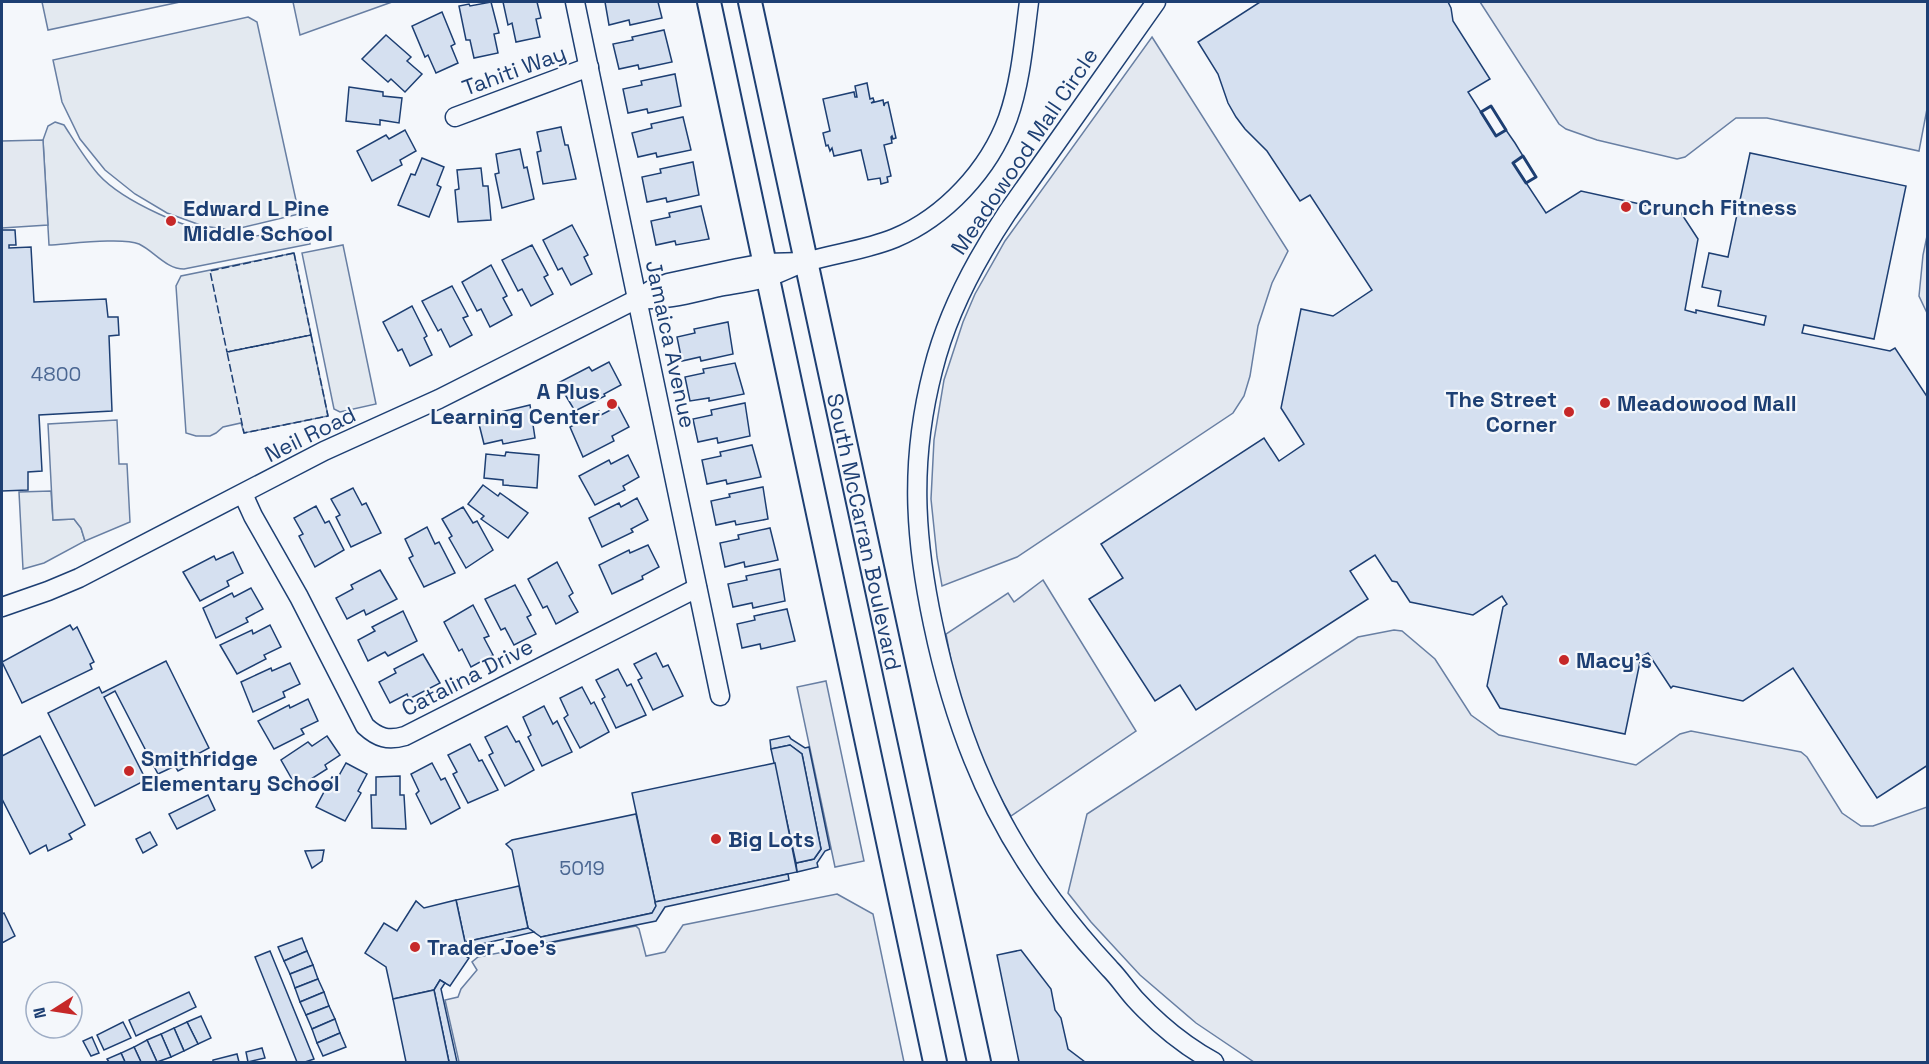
<svg xmlns="http://www.w3.org/2000/svg" width="1929" height="1064" font-family="'Space Grotesk',sans-serif">
  <style>
    .green { fill: #e3e9f0; stroke: #687fa3; stroke-width: 1.5 }
    .parking { fill: #e3e8f0; stroke: #687fa3; stroke-width: 1.5 }
    .building { fill: #d5e0f0; stroke: #1d3f73; stroke-width: 1.5 }
    .lines { fill: none; stroke-linecap: round; stroke-linejoin: round }
    .minor-casing { stroke: #1d3f73; stroke-width: 21 }
    .major-casing { stroke: #1d3f73; stroke-width: 26 }
    .minor { stroke: #f4f7fb; stroke-width: 18 }
    .major { stroke: #f4f7fb; stroke-width: 22 }
    .fence { stroke: #1d3f73; stroke-width: 1.5; stroke-dasharray: 8 3; stroke-linecap: butt }
    .wall { stroke: #1d3f73; stroke-width: 3 }
    .poi-dot { fill: #c62828; stroke: #f4f7fb; stroke-width: 2 }
    .labels { text-anchor: middle; dominant-baseline: central; stroke-width: 4.5; stroke-linejoin: round; paint-order: stroke }
    .number-label { font-size: 20px; fill: #4b6792 }
    .street-label { font-size: 22px; fill: #1d3f73; stroke: #f4f7fb }
    .poi-label { font-size: 22px; font-weight: bold; fill: #1d3f73; stroke: #f4f7fb; text-anchor: start }
  </style>
  <rect width="100%" height="100%" fill="#f4f7fb"/>
  <g class="green">
    <polygon points="42,2 180,2 48,30"/>
    <polygon points="293,2 392,2 300,35"/>
    <polygon points="248,17 257,22 299,214 232,230 203,226 167,213 135,194 105,170 80,139 62,102 53,60"/>
    <path d="M 55,122 L 64,125 C 75,142 85,159 98,174 C 123,202 192,232 229,236 C 251,238 286,233 307,228 L 310,244 L 184,269 C 166,269 154,251 139,244 C 123,237 69,244 49,245 L 43,140 L 48,126 Z"/>
    <polygon points="343,245 376,404 340,412 334,409 302,253"/>
    <polygon points="294,253 328,416 244,433 241,423 223,427 216,433 210,436 196,436 186,433 176,286 181,276"/>
    <polygon points="51,491 53,520 74,519 81,528 85,541 44,563 23,569 19,492"/>
  </g>
  <g class="parking">
    <polygon points="1480,2 1927,2 1927,109 1919,151 1767,118 1736,118 1685,157 1677,159 1597,140 1566,129 1559,124"/>
    <polygon points="1152,37 1288,251 1272,283 1258,326 1250,376 1244,396 1233,413 1017,557 942,586 937,557 931,499 934,440 944,380 963,322 975,294 1005,241"/>
    <polygon points="43,140 48,225 2,228 2,141"/>
    <polygon points="1927,236 1927,313 1919,296 1923,255"/>
    <polygon points="117,420 119,464 127,464 130,522 85,541 81,528 74,519 53,520 48,424"/>
    <polygon points="1043,580 1136,731 1011,816 995,788 969,728 952,666 946,634 1008,593 1014,602"/>
    <polygon points="1394,630 1402,631 1435,659 1471,715 1499,735 1636,765 1680,734 1691,731 1801,752 1807,757 1842,813 1861,826 1873,826 1927,807 1927,1062 1254,1062 1196,1023 1140,975 1091,922 1068,893 1087,814 1358,637"/>
    <polygon points="826,681 864,861 835,867 797,687"/>
    <polygon points="837,894 873,914 904,1062 459,1062 445,1000 458,997 461,989 477,970 472,962 478,957 636,926 639,929 646,956 665,952 683,925"/>
  </g>
  <g class="building">
    <polygon points="491,2 499,33 494,34 498,53 474,58 470,40 466,40 459,6 469,4 470,6"/>
    <polygon points="503,2 537,2 541,18 536,19 540,37 516,42 512,23 508,25"/>
    <polygon points="605,2 658,2 662,18 630,25 629,20 609,25"/>
    <polygon points="1260,2 1448,2 1451,8 1453,21 1490,79 1468,92 1496,136 1506,130 1515,143 1523,156 1513,163 1546,213 1581,191 1681,213 1698,239 1685,310 1696,313 1696,310 1764,325 1766,316 1718,306 1721,291 1702,287 1709,253 1728,257 1750,153 1906,186 1874,339 1804,325 1802,333 1890,351 1895,348 1928,398 1928,765 1877,798 1793,668 1743,701 1673,686 1671,688 1648,653 1641,657 1625,734 1500,708 1487,686 1503,607 1507,604 1502,596 1473,615 1410,602 1397,582 1392,581 1375,555 1350,571 1368,599 1196,710 1180,685 1155,701 1089,599 1123,578 1101,544 1264,438 1279,461 1304,444 1281,408 1301,309 1333,316 1372,290 1310,195 1300,201 1267,151 1245,129 1236,117 1228,103 1218,74 1198,42"/>
    <polygon points="442,12 455,44 451,46 458,63 436,73 428,55 425,57 412,26"/>
    <polygon points="664,30 672,62 639,69 638,65 619,69 613,44 633,40 632,37"/>
    <polygon points="386,35 411,57 407,61 422,74 405,92 391,79 388,82 362,59"/>
    <polygon points="675,74 681,106 648,113 647,109 628,113 623,89 642,85 641,81"/>
    <polygon points="867,83 870,99 873,98 874,101 871,103 883,100 884,106 885,103 888,102 896,138 893,139 892,136 891,137 892,143 884,145 891,176 887,177 888,182 881,184 880,178 868,180 861,150 834,156 832,148 830,151 828,145 826,146 823,133 830,131 823,99 854,92 855,97 857,97 855,86"/>
    <polygon points="349,87 383,92 383,96 402,98 399,123 380,120 380,125 346,121"/>
    <polygon points="683,117 691,150 657,157 656,153 638,157 632,133 652,128 651,124"/>
    <polygon points="561,127 565,145 568,145 576,179 543,184 537,152 541,151 537,132"/>
    <polygon points="405,130 416,151 400,160 402,165 372,181 357,151 386,135 389,139"/>
    <polygon points="520,149 524,168 527,167 534,199 502,208 495,174 499,173 496,154"/>
    <polygon points="422,158 444,167 437,185 441,187 429,217 398,205 411,174 415,175"/>
    <polygon points="693,162 699,195 667,202 666,198 647,202 642,177 661,173 660,169"/>
    <polygon points="481,168 483,186 488,186 491,220 458,222 455,190 459,189 457,170"/>
    <polygon points="701,206 709,239 676,245 675,241 656,245 651,221 670,217 669,213"/>
    <polygon points="572,225 588,255 584,257 592,274 571,285 562,268 558,270 543,240"/>
    <polygon points="2,230 15,230 16,245 9,245 9,248 31,247 34,302 106,299 108,317 118,317 119,335 109,336 112,411 39,415 42,471 28,472 28,490 2,491"/>
    <polygon points="532,245 548,275 544,277 553,294 531,306 522,289 518,291 502,260"/>
    <polygon points="491,265 507,296 503,298 512,315 490,327 481,309 477,311 462,282"/>
    <polygon points="452,286 468,316 463,318 472,335 450,347 441,329 438,331 422,301"/>
    <polygon points="412,306 427,336 424,338 432,355 410,366 402,349 398,351 383,322"/>
    <polygon points="728,322 733,354 701,361 700,357 682,361 677,337 695,333 694,329"/>
    <polygon points="609,362 621,385 604,394 605,396 575,411 558,383 589,367 592,371"/>
    <polygon points="735,363 744,394 709,401 709,398 690,401 685,377 704,373 703,369"/>
    <polygon points="745,403 750,436 718,443 717,438 698,442 693,419 712,415 711,410"/>
    <polygon points="530,405 535,438 503,444 502,440 484,444 478,420 497,416 496,413"/>
    <polygon points="618,406 629,427 612,436 614,441 583,457 570,427 599,411 601,415"/>
    <polygon points="752,445 761,477 727,484 726,480 707,484 702,460 721,456 720,452"/>
    <polygon points="506,452 539,455 537,488 503,485 503,480 484,478 486,454 505,456"/>
    <polygon points="628,455 639,477 623,486 625,490 595,505 579,476 609,460 611,464"/>
    <polygon points="483,485 498,496 500,493 528,513 508,538 481,519 484,516 468,504"/>
    <polygon points="763,487 768,519 736,525 735,521 716,525 711,501 730,497 729,494"/>
    <polygon points="353,488 362,505 366,503 381,533 351,547 336,517 340,515 331,499"/>
    <polygon points="637,498 648,520 631,529 633,532 602,547 589,518 619,503 621,507"/>
    <polygon points="316,506 325,523 329,521 344,550 315,567 299,536 303,534 294,518"/>
    <polygon points="463,507 473,523 477,521 493,550 466,568 449,538 452,536 442,519"/>
    <polygon points="427,527 435,544 439,542 455,573 424,587 409,558 413,556 405,539"/>
    <polygon points="770,528 778,560 745,567 744,562 725,567 720,543 739,539 738,535"/>
    <polygon points="648,545 659,567 642,576 643,579 612,594 599,565 629,550 630,553"/>
    <polygon points="233,552 243,573 227,581 229,586 200,601 183,572 214,556 216,560"/>
    <polygon points="557,562 573,593 569,596 578,612 556,624 547,606 543,608 528,579"/>
    <polygon points="780,569 785,601 753,608 752,603 733,607 728,584 747,580 746,576"/>
    <polygon points="380,570 397,599 366,615 364,610 347,619 336,598 353,589 351,585"/>
    <polygon points="515,585 531,615 527,617 536,634 514,645 505,628 501,630 485,599"/>
    <polygon points="251,588 263,609 246,618 248,622 216,638 203,608 232,593 234,597"/>
    <polygon points="473,605 489,636 484,638 493,655 471,667 462,649 459,651 444,622"/>
    <polygon points="787,609 795,641 761,649 760,644 742,648 737,624 755,620 754,616"/>
    <polygon points="403,611 417,641 388,656 385,652 368,661 358,640 375,631 372,627"/>
    <polygon points="70,625 73,630 77,627 94,662 90,664 92,669 22,703 2,662"/>
    <polygon points="270,625 281,647 264,655 266,659 237,674 220,645 252,630 253,634"/>
    <polygon points="656,653 663,667 668,665 683,696 653,710 638,680 642,678 634,664"/>
    <polygon points="423,654 440,683 409,699 407,694 390,703 379,682 396,673 394,669"/>
    <polygon points="166,661 209,748 192,757 195,762 178,771 175,766 158,774 115,691 104,697 146,780 95,806 48,713 99,687 102,693"/>
    <polygon points="290,663 300,684 283,692 285,697 253,712 241,682 271,668 272,671"/>
    <polygon points="618,669 627,686 631,684 646,715 616,728 602,699 605,697 596,680"/>
    <polygon points="582,687 591,704 594,702 609,732 580,748 564,718 568,715 560,698"/>
    <polygon points="308,699 318,721 301,729 304,734 274,749 258,721 289,705 290,708"/>
    <polygon points="544,706 553,724 557,721 572,752 542,766 528,737 531,735 523,717"/>
    <polygon points="507,726 516,742 519,741 534,770 505,786 489,755 493,753 485,737"/>
    <polygon points="40,736 85,825 69,834 72,839 48,851 46,845 30,854 2,799 2,756"/>
    <polygon points="327,736 340,755 325,765 327,769 297,788 281,760 308,742 312,746"/>
    <polygon points="789,736 791,739 805,748 809,747 830,849 825,851 817,863 818,867 797,872 796,863 814,859 821,849 802,754 790,745 771,749 770,740"/>
    <polygon points="470,744 479,761 482,760 498,790 468,803 453,774 457,772 448,755"/>
    <polygon points="790,745 802,754 821,849 814,859 796,863 771,749"/>
    <polygon points="346,763 367,774 358,791 361,793 345,821 316,807 332,777 337,779"/>
    <polygon points="432,763 441,780 445,778 460,808 431,824 416,794 419,791 411,774"/>
    <polygon points="775,763 797,872 655,902 632,793"/>
    <polygon points="400,776 400,795 404,795 406,829 372,828 371,795 376,795 376,777"/>
    <polygon points="208,795 215,810 177,829 169,814"/>
    <polygon points="636,814 656,906 652,913 541,937 528,928 512,850 506,844 512,840"/>
    <polygon points="150,832 157,845 143,853 136,839"/>
    <polygon points="324,850 322,861 312,868 305,851"/>
    <polygon points="788,874 789,880 665,907 656,921 542,944 541,937 652,913 656,906 655,902"/>
    <polygon points="519,886 528,928 465,942 456,900"/>
    <polygon points="456,900 465,942 459,952 469,958 450,986 440,980 434,990 393,999 386,967 365,953 384,923 397,931 416,901 424,908"/>
    <polygon points="4,913 15,936 2,943 2,914"/>
    <polygon points="528,928 534,932 469,947 464,955 459,952 465,942"/>
    <polygon points="302,938 307,951 284,961 278,947"/>
    <polygon points="1021,950 1051,989 1055,1010 1061,1018 1068,1049 1085,1062 1019,1062 997,955"/>
    <polygon points="270,951 314,1059 305,1062 297,1062 255,957"/>
    <polygon points="307,951 313,965 290,974 284,961"/>
    <polygon points="313,965 318,979 295,988 290,974"/>
    <polygon points="318,979 324,992 300,1002 295,988"/>
    <polygon points="440,980 445,983 441,989 457,1062 449,1062 434,990"/>
    <polygon points="434,990 449,1062 406,1062 393,999"/>
    <polygon points="189,992 196,1007 136,1036 129,1020"/>
    <polygon points="324,992 329,1006 306,1015 300,1002"/>
    <polygon points="329,1006 335,1019 312,1029 306,1015"/>
    <polygon points="201,1016 211,1038 198,1044 187,1022"/>
    <polygon points="335,1019 340,1033 317,1043 312,1029"/>
    <polygon points="123,1022 131,1038 104,1050 97,1035"/>
    <polygon points="187,1022 198,1044 184,1051 174,1028"/>
    <polygon points="174,1028 184,1051 171,1057 161,1034"/>
    <polygon points="340,1033 346,1047 323,1056 317,1043"/>
    <polygon points="161,1034 171,1057 157,1062 147,1040"/>
    <polygon points="92,1037 99,1053 91,1056 83,1041"/>
    <polygon points="147,1040 157,1062 141,1062 134,1047"/>
    <polygon points="134,1047 141,1062 125,1062 121,1053"/>
    <polygon points="262,1048 265,1058 248,1062 246,1052"/>
    <polygon points="121,1053 125,1062 109,1062 107,1059"/>
    <polygon points="237,1054 239,1062 213,1062 213,1060"/>
  </g>
  <g class="lines">
    <defs>
      <g id="minor">
        <polyline points="575,2 720,696"/>
        <path d="M 1156,2 L 1007,213 C 975,261 947,313 933,370 C 910,459 914,535 933,624 C 962,763 1013,865 1110,969 C 1119,978 1126,989 1135,999 C 1157,1023 1185,1046 1214,1062"/>
        <polyline points="455,117 589,67"/>
        <path d="M 638,299 C 666,301 692,293 719,287 C 735,284 752,282 768,277 C 781,273 793,266 806,262 C 836,253 866,250 895,238 C 945,217 989,170 1008,118 C 1021,81 1024,40 1029,2"/>
        <path d="M 243,494 L 253,516 L 299,597 L 365,726 C 378,738 388,741 405,736 L 697,588"/>
        <polyline points="2,607 48,591 79,578 324,451 439,399 637,299 653,289 668,283 738,268 765,263 805,262"/>
      </g>
      <g id="major">
        <polyline points="709,2 935,1062"/>
        <path id="s1" d="M 750,2 L 979,1062"/>
      </g>
    </defs>
    <use href="#minor" class="minor-casing"/>
    <use href="#major" class="major-casing"/>
    <use href="#minor" class="minor"/>
    <use href="#major" class="major"/>
    <g class="fence">
      <polygon points="294,253 311,335 227,352 210,271"/>
      <polygon points="311,335 328,416 244,433 227,352"/>
    </g>
    <g class="wall">
      <polygon points="1491,106 1506,130 1496,136 1481,112"/>
      <polygon points="1523,156 1536,177 1526,183 1513,163"/>
    </g>
  </g>
  <g class="poi-dot">
    <circle cx="1626" cy="207" r="6"/>
    <circle cx="171" cy="221" r="6"/>
    <circle cx="1605" cy="403" r="6"/>
    <circle cx="612" cy="404" r="6"/>
    <circle cx="1569" cy="412" r="6"/>
    <circle cx="1564" cy="660" r="6"/>
    <circle cx="129" cy="771" r="6"/>
    <circle cx="716" cy="839" r="6"/>
    <circle cx="415" cy="947" r="6"/>
  </g>
  <g class="labels">
    <g class="number-label">
      <text x="56" y="374">4800</text>
      <text x="582" y="868">5019</text>
    </g>
    <g class="street-label">
      <text transform="translate(514 70) rotate(-20)">Tahiti Way</text>
      <text transform="translate(1024 151) rotate(-56)">Meadowood Mall Circle</text>
      <text transform="translate(671 344) rotate(78)">Jamaica Avenue</text>
      <text transform="translate(310 434) rotate(-26)">Neil Road</text>
      <text stroke="none"><textPath href="#s1" startOffset="542">South McCarran Boulevard</textPath></text>
      <text transform="translate(467 677) rotate(-27)">Catalina Drive</text>
    </g>
    <g class="poi-label">
      <text x="1638" y="207">Crunch Fitness</text>
      <text x="183" y="208">Edward L Pine<tspan x="183" dy="25">Middle School</tspan></text>
      <text x="600" y="391" text-anchor="end">A Plus<tspan x="600" dy="25">Learning Center</tspan></text>
      <text x="1557" y="399" text-anchor="end">The Street<tspan x="1557" dy="25">Corner</tspan></text>
      <text x="1617" y="403">Meadowood Mall</text>
      <text x="1576" y="660">Macy's</text>
      <text x="141" y="758">Smithridge<tspan x="141" dy="25">Elementary School</tspan></text>
      <text x="728" y="839">Big Lots</text>
      <text x="427" y="947">Trader Joe's</text>
    </g>
  </g>
  <rect width="1929" height="1064" fill="none" stroke="#1d3f73" stroke-width="6"/>
  <g transform="translate(54 1010) rotate(258)"><circle r="28" fill="#f4f7fb" stroke="#9eadc5" stroke-width="1.5"/>
  <path d="M0-4.5L10 22L0 15L-10 22Z" fill="#c62828"/>
  <text y="-9" font-size="16" font-weight="bold" text-anchor="middle" fill="#1d3f73">N</text>
  </g>
</svg>
